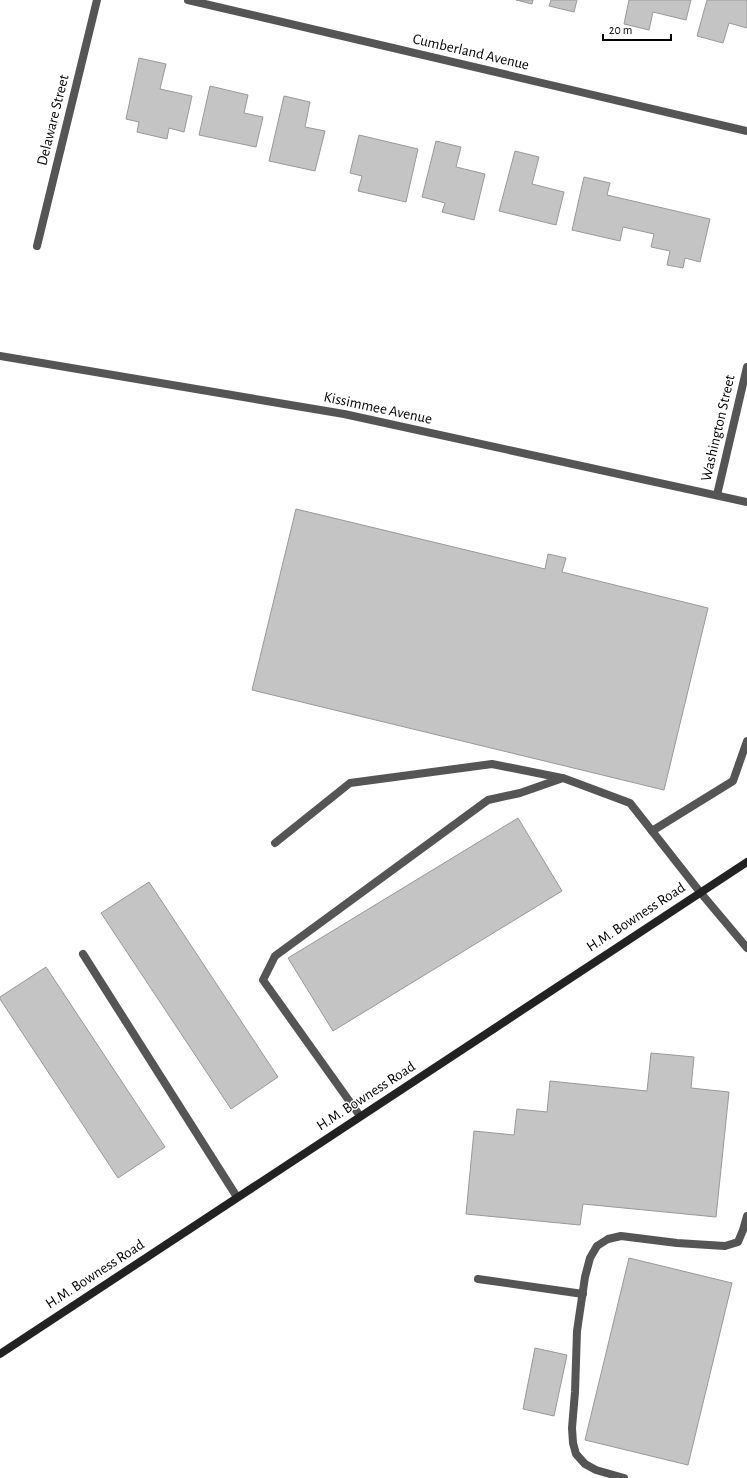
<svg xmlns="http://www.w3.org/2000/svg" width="747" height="1478" font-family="'Alegreya Sans',sans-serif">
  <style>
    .building { fill: #c4c4c4; stroke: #999 }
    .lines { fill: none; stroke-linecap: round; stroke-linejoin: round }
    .service { stroke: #555; stroke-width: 8 }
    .minor { stroke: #555; stroke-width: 8 }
    .tertiary { stroke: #555; stroke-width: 8 }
    .secondary { stroke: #222; stroke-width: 8 }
    .labels { text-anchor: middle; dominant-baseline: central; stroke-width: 3; stroke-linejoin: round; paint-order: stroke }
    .street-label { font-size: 15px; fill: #000; stroke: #fff }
  </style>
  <rect width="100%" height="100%" fill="#fff"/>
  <g class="building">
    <polygon points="516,0 533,0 532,4"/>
    <polygon points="551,0 577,0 574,12 549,6"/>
    <polygon points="629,0 691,0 686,20 653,12 649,30 624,24"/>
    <polygon points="707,0 747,0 747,28 729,23 723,43 697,36"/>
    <polygon points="139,58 166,64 160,89 192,96 184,132 169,128 167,139 137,132 139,122 126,119"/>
    <polygon points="210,86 248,95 244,113 263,117 256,147 199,135"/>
    <polygon points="284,96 310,102 305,127 325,131 315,171 269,161"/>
    <polygon points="359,135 418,149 406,202 358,191 362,176 350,173"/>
    <polygon points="436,141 461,147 456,167 485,174 474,220 442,212 445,203 422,197"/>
    <polygon points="515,151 539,157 532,184 564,192 556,225 499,211"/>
    <polygon points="584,177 610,183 607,195 710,219 700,262 685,258 683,268 667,265 670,251 651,247 654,234 623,227 620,241 572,230"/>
    <polygon points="296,509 545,569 548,554 566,558 562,572 708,608 664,790 252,690"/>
    <polygon points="518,818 562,891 333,1031 288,958"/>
    <polygon points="149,882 278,1077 231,1109 101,913"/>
    <polygon points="46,967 165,1147 118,1178 0,999 0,997"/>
    <polygon points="651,1053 694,1057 691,1088 729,1092 716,1217 583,1204 580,1225 466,1214 474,1131 514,1135 517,1109 547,1112 550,1081 647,1091"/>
    <polygon points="629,1258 732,1283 688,1465 585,1440"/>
    <polygon points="535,1348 567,1355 554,1416 523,1409"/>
  </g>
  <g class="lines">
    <g class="service">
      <polyline points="652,831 733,781 747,741"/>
      <polyline points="275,843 350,783 492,764 562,778"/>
      <polyline points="83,954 237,1197"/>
      <polyline points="360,1116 263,980 275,956 488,800 520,793 563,778 630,803 700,892"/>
      <polyline points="478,1279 583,1294"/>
      <polyline points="624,1478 596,1470 585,1464 576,1454 573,1443 572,1428 575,1392 577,1331 585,1277 590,1258 597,1246 608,1239 621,1236 677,1243 725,1246 738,1242 743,1230 747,1216"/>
    </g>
    <g class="minor">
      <polyline points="188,0 747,131"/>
      <polyline points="37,246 97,0"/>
      <polyline points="717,495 747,367"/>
      <polyline points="700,892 747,948"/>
    </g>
    <polyline class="tertiary" points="0,356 344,414 747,502"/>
    <polyline class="secondary" points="0,1354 747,862"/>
  </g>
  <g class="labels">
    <g class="street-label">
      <text transform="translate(471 52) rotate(13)">Cumberland Avenue</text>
      <text transform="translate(53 120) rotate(-76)">Delaware Street</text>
      <text transform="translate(378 408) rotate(12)">Kissimmee Avenue</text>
      <text transform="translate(718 428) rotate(-77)">Washington Street</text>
      <text transform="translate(636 917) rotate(-33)">H.M. Bowness Road</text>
      <text transform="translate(366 1096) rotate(-33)">H.M. Bowness Road</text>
      <text transform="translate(95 1274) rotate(-33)">H.M. Bowness Road</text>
    </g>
  </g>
  <path d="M603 34v6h68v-6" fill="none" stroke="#000000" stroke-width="2"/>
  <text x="609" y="34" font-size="12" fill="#000000" stroke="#ffffff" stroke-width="3" paint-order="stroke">20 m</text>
</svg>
